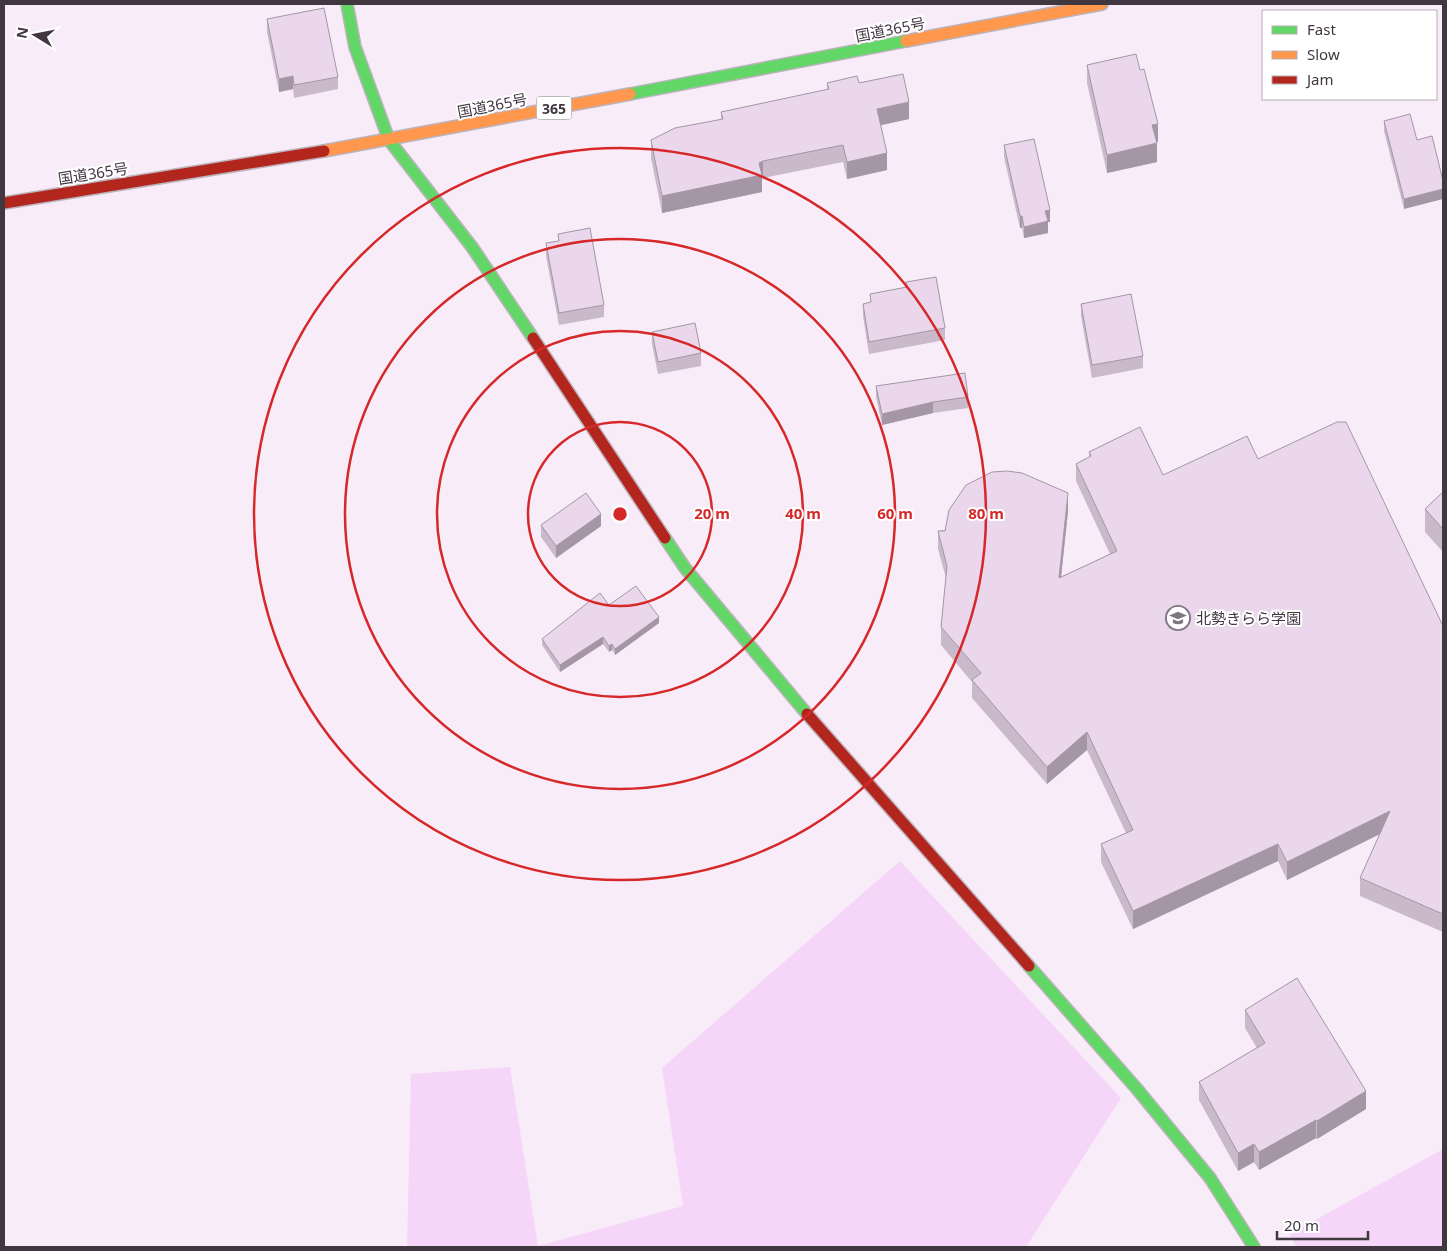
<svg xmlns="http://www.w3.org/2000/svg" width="1447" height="1251" font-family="'Noto Sans','Noto Sans JP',sans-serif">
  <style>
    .green { fill: #f6d6f8 }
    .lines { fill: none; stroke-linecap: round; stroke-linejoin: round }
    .fast-casing { stroke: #bcb3bc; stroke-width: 14 }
    .slow-casing { stroke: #bcb3bc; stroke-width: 14 }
    .jam-casing { stroke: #bcb3bc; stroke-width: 14 }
    .fast { stroke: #63d668; stroke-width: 11 }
    .slow { stroke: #ff974d; stroke-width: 11 }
    .jam { stroke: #b3261e; stroke-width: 11 }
    .wall { fill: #c9b9cb }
    .shaded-wall { fill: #a496a5 }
    .building { fill: #ead7ec; stroke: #a496a5 }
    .ring { fill: none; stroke: #d62828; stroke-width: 2.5 }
    .labels { text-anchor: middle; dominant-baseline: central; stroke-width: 4; stroke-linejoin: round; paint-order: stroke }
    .shield { fill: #fff; stroke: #797379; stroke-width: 1 }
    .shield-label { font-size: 14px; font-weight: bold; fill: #403740 }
    .street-label { font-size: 15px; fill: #403740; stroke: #fff }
    .poi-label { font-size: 15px; fill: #403740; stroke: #fff; text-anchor: start }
    .centre { fill: #d62828; stroke: #fff; stroke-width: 2.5 }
    .ring-label { font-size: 15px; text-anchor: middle; font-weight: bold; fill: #d62828; stroke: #fff; stroke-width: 4; stroke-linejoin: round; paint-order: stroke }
  </style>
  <rect width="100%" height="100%" fill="#f8ecf9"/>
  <g class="green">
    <polygon points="900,861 1121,1098 1026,1247 407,1247 411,1074 510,1067 538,1246 683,1206 662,1068"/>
    <polygon points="1443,1149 1443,1247 1296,1247 1290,1234"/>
  </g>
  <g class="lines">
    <defs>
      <g id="fast">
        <polyline points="347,4 355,47 389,140 472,247 533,338"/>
        <polyline points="630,94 906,41"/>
        <polyline points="665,538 685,568 807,714"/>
        <polyline points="1029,966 1137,1089 1210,1178 1254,1247"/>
      </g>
      <g id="slow">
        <polyline points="906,41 1102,4"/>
        <polyline points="324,151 630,94"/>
      </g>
      <g id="jam">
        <polyline points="4,203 324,151"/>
        <polyline points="533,338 665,538"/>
        <polyline points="807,714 1029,966"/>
      </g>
    </defs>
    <use href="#fast" class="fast-casing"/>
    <use href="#slow" class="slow-casing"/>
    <use href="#jam" class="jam-casing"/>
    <use href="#fast" class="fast"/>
    <use href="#slow" class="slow"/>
    <use href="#jam" class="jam"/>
  </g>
  <g class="wall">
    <polygon points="267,19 338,77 338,89 294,98 293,89 279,92 267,32"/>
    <polygon points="1087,65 1158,142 1156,142 1157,162 1107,173 1087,83"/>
    <polygon points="827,83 859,83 909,119 881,125 887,170 847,179 843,162 763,178 762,179 762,192 662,213 651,158 651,140 721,119 721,112 827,90"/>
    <polygon points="1384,121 1417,140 1404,209 1384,131"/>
    <polygon points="1004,145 1050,222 1048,222 1048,233 1024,238 1022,228 1020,228 1004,157"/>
    <polygon points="558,234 604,305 604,317 559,325 546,256 546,243 558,241"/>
    <polygon points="906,282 945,328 945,340 869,354 863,316 863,304 870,303 870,294 906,287"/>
    <polygon points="1081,304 1143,356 1143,368 1092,378 1081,316"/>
    <polygon points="652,332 701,353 701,366 658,374 652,344"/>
    <polygon points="876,386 968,397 968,408 933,413 882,425 876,397"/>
    <polygon points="1089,452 1163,475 1258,459 1443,626 1443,932 1360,896 1360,878 1380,834 1287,880 1278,861 1133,929 1101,862 1101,844 1126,833 1087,750 1047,784 972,698 972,682 941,645 941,627 946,578 938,549 938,531 1068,511 1061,577 1110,554 1076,481 1076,464 1089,457"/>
    <polygon points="1443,492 1443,552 1425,532 1425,509"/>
    <polygon points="541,525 601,526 556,558 541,537"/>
    <polygon points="609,605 659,623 615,655 612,650 609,652 603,644 560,672 542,645 542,639"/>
    <polygon points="1245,1010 1366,1109 1317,1139 1316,1138 1259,1170 1254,1162 1238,1171 1199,1100 1199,1082 1257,1048 1245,1028"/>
  </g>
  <g class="shaded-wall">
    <polygon points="293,76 293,89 279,92 279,79"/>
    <polygon points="909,102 909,119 877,126 877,109"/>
    <polygon points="1158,124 1158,142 1152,143 1152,125"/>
    <polygon points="1157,143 1157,162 1107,173 1107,155"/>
    <polygon points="887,153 887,170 847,179 847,162"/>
    <polygon points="763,161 763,178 762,179 762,192 662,213 662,196 759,163"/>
    <polygon points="1443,189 1443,199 1404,209 1404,199"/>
    <polygon points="1050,210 1050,222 1048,222 1048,233 1024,238 1024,227 1045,211"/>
    <rect x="1020" y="216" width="2" height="12"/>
    <polygon points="933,402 933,413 882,425 882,414"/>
    <polygon points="1068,493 1068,511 1059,596 1059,578"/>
    <polygon points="601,514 601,526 556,558 556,546"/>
    <polygon points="659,617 659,623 615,655 615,649"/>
    <polygon points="603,637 603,644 560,672 560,665"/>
    <polygon points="612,644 612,650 609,652 609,646"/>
    <polygon points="1087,732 1087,750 1047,784 1047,767"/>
    <polygon points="1390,811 1390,829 1287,880 1287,862"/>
    <polygon points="1278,844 1278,861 1133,929 1133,911"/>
    <polygon points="1366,1091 1366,1109 1317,1139 1317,1121"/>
    <polygon points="1316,1120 1316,1138 1259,1170 1259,1152"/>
    <polygon points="1254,1144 1254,1162 1238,1171 1238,1153"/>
  </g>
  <g class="building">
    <polygon points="324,8 338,77 294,85 293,76 279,79 267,19"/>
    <polygon points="1136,54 1140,70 1144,69 1158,124 1152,125 1157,143 1107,155 1087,65"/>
    <polygon points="903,74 909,102 877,109 887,153 847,162 843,145 763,161 759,163 762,175 662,196 651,140 675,128 723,119 721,112 829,89 827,83 857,76 859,83"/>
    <polygon points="1410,114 1417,140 1432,136 1443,181 1443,189 1404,199 1384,121"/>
    <polygon points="1034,139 1050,210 1045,211 1048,221 1024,227 1022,216 1020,216 1004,145"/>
    <polygon points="590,228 604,305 559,313 546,243 559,241 558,234"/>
    <polygon points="936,277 945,328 869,342 863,304 871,302 870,294 907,287 906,282"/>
    <polygon points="1131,294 1143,356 1092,365 1081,304"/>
    <polygon points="695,323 701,353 658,362 652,332"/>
    <polygon points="965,373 968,397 933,402 882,414 876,386"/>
    <polygon points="1337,422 1346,422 1443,626 1443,781 1442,782 1443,783 1443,914 1360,878 1390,811 1287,862 1278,844 1133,911 1101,844 1133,830 1087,732 1047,767 972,680 981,673 941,627 947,566 938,531 945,531 949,510 966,485 992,472 1007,471 1022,473 1068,493 1059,578 1117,551 1076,464 1091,456 1089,452 1140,427 1163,475 1247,436 1258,459"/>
    <polygon points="1443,492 1443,529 1425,509"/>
    <polygon points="586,493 601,514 556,546 541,525"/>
    <polygon points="636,586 659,617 615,649 612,644 609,646 603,637 560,665 542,639 600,593 609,605"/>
    <polygon points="1297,978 1366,1091 1317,1121 1316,1120 1259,1152 1254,1144 1238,1153 1199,1082 1265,1043 1245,1010"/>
  </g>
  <g class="ring">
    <circle cx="620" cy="514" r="92"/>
    <circle cx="620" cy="514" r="183"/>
    <circle cx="620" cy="514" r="275"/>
    <circle cx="620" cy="514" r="366"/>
  </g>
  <defs>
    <symbol id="school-ring" viewBox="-11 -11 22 22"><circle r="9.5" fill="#fff" stroke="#807681" stroke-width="1.5"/><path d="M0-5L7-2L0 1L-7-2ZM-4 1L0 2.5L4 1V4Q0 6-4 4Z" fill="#807681"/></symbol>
  </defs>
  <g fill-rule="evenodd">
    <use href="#school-ring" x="1164" y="604" width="28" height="28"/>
  </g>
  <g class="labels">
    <rect class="shield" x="536.5" y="96.5" width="35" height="23" rx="4"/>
    <g class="shield-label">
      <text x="554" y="108">365</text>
    </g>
    <g class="street-label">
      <text transform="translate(890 29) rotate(-11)">国道365号</text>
      <text transform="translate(492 105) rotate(-11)">国道365号</text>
      <text transform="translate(93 173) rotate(-9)">国道365号</text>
    </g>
    <g class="poi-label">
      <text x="1196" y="618">北勢きらら学園</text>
    </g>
  </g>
  <circle cx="620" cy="514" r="8" class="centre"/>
  <g class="ring-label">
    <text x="712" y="519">20 m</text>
    <text x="803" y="519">40 m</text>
    <text x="895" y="519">60 m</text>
    <text x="986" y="519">80 m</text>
  </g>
  <rect width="1447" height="1251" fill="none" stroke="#403740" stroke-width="10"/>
  <rect x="1262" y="10" width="175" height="90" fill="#ffffff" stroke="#b3afb3"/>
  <rect x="1272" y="26" width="25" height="8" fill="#63d668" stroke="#b3afb3"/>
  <text x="1307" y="35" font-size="15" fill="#403740">Fast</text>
  <rect x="1272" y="51" width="25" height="8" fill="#ff974d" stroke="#b3afb3"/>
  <text x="1307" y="60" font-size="15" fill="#403740">Slow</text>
  <rect x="1272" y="76" width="25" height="8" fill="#b3261e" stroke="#b3afb3"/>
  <text x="1307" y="85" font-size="15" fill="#403740">Jam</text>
  <g transform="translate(35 35) rotate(280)" stroke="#ffffff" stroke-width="4" paint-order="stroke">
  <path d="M0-4L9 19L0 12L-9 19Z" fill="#403740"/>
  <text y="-8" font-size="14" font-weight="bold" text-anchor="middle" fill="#403740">N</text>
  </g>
  <path d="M1277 1231v8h91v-8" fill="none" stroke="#403740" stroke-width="2.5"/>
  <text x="1284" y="1231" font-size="15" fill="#403740" stroke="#ffffff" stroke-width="4" paint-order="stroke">20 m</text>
</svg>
